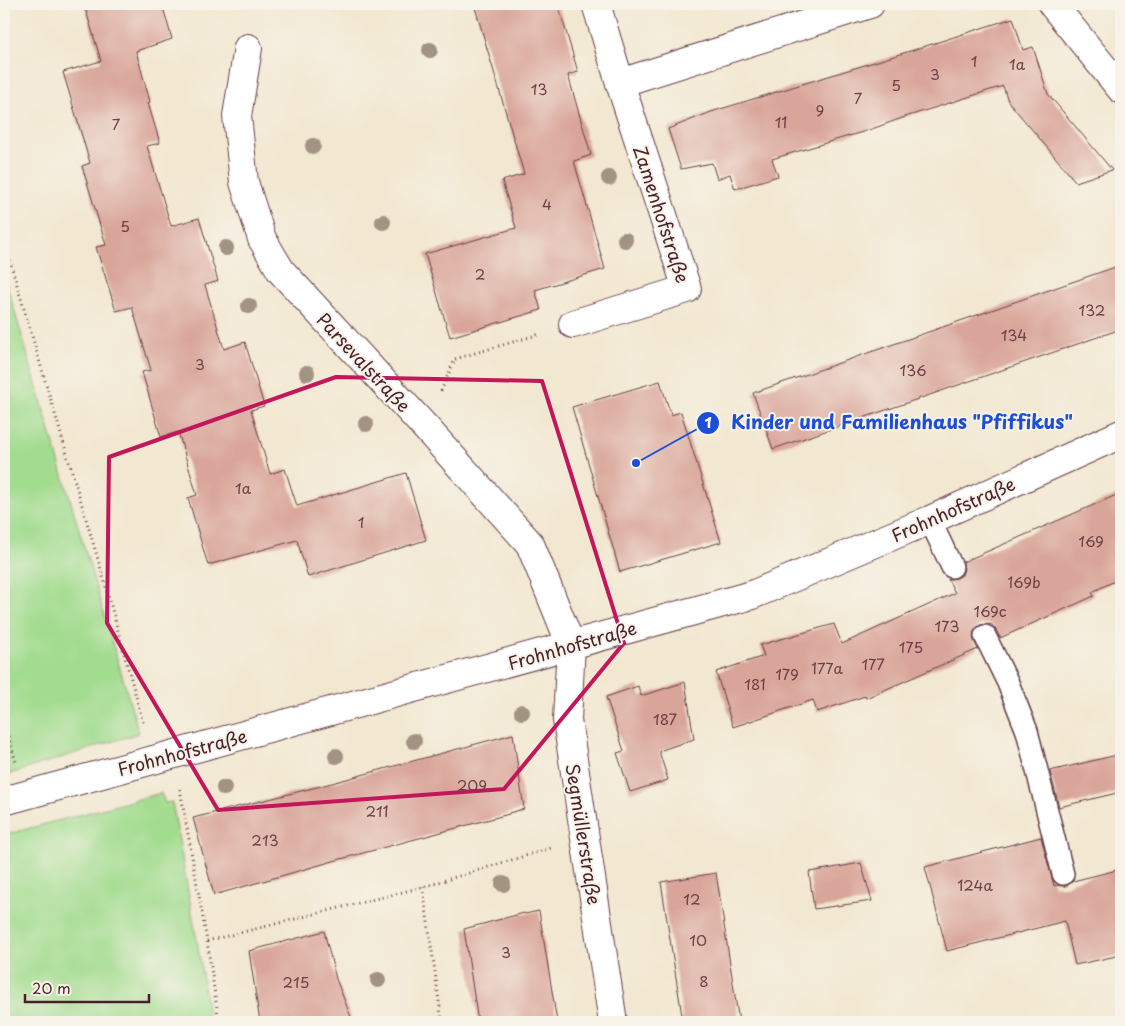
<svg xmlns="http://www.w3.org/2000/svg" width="1125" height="1026" font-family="'Playpen Sans',sans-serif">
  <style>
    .green { fill: #a2dc8f; stroke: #767e5d }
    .building { fill: #d9a499 }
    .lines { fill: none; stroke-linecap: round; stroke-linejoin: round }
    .service-casing { stroke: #633d44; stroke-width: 24 }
    .minor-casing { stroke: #633d44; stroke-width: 30 }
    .path { stroke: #633d44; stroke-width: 3; stroke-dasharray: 1 4; stroke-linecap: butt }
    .service { stroke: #fff; stroke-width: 21 }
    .minor { stroke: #fff; stroke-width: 28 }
    .tree { fill: #a29383 }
    .marked { fill: none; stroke: #c2185b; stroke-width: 4; stroke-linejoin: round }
    .labels { text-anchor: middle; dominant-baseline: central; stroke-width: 4; stroke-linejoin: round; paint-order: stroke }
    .number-label { font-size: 15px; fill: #6e4046 }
    .street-label { font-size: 18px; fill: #4a1f2b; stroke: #f7f3e8 }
    .leader { fill: none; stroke: #1d4ed8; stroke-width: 2 }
    .callout-dot { fill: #1d4ed8; stroke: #f7f3e8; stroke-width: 2 }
    .mark-label { font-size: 15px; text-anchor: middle; font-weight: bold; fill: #fff }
    .callout-label { font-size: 19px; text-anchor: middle; font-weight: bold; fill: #1d4ed8; stroke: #f7f3e8; stroke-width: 4; stroke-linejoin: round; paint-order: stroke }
  </style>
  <rect width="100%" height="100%" fill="#f7f3e8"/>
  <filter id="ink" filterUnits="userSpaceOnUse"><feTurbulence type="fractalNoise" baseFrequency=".02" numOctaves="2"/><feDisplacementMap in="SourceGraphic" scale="10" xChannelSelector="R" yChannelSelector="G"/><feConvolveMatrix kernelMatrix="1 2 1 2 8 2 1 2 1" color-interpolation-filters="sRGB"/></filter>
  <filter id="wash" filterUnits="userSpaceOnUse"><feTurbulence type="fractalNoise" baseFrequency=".0096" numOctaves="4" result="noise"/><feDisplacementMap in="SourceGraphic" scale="20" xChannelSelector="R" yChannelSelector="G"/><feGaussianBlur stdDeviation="1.12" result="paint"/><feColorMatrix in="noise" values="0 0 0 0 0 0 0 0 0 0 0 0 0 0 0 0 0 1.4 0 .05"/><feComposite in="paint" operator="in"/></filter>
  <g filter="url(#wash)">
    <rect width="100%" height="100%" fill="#f2e7d0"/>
    <g class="green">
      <polygon points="4,275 139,733 4,776"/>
      <polygon points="161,793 165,803 172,802 198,946 209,1022 4,1022 4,835"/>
    </g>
    <g id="blocks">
      <g class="building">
        <polygon points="84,4 162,4 172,39 136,51 150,102 148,103 160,143 147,146 171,226 199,218 218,281 205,285 224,349 245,342 264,406 251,410 270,474 285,469 297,506 406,473 426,540 308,577 297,540 208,565 188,498 197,495 178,432 161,437 142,372 151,370 132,307 116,311 96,247 106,245 82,166 90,163 63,72 101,61"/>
        <polygon points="474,4 558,4 578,72 568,75 591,155 574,161 605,269 535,290 541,310 450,337 425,254 516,228 502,181 524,174"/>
        <polygon points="1013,18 1023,50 1033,47 1048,94 1112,170 1076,182 1008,101 1003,86 905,117 869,130 772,159 778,176 735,189 730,174 717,179 712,163 681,169 668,129 711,112 907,52"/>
        <polygon points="1121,265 1121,329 773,449 753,393"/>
        <polygon points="660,381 671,415 681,412 721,542 620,572 572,407"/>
        <polygon points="1121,493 1121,578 1092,592 1094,596 1000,638 996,630 992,625 986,624 980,625 975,629 973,635 974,641 978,649 866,698 865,696 817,712 813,700 733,727 716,672 764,656 760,645 834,624 842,644 955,593 948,579 951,579 957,578 962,575 964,569 963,562"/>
        <polygon points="685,682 694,739 659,751 668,780 630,792 617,753 624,751 606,697 638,686 641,696"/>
        <polygon points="513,734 524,809 509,813 509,814 337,860 214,895 193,818 317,787"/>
        <polygon points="1121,754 1121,792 1059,807 1050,771"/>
        <polygon points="1041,837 1054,886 1057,885 1060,886 1066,886 1071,883 1073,881 1121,869 1121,955 1075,965 1065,921 947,951 925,867"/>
        <polygon points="861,863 872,901 814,909 809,872"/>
        <polygon points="716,873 739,1022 683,1022 661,882"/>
        <polygon points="539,911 557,1022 478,1022 464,929 524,913 525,914"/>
        <polygon points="324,931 336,979 353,1022 260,1022 249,951"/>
      </g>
    </g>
  </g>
  <g filter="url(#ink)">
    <use href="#blocks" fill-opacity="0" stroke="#633d44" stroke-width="1"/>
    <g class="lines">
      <defs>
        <g id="service">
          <polyline points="930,520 952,567"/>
          <polyline points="985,636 1008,683 1027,731 1063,874"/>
        </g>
        <g id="minor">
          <polyline points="1052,4 1121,89"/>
          <polyline points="248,48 237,116 244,182 262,239 281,271 426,428 530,544 571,645 567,720 613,1022"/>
          <polyline points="620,83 870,4"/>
          <polyline points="573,324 687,289 620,83 596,4"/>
          <polyline points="4,801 752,595 930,520 1121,434"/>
        </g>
      </defs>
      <use href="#service" class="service-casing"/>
      <use href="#minor" class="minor-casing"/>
      <g class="path">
        <polyline points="4,241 104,580 144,726"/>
        <polyline points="441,391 455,359 540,334"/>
        <polyline points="4,722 16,762"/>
        <polyline points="180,789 207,941 219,1022"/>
        <polyline points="423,887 442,1022"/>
        <polyline points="207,941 423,887 551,848"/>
      </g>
      <use href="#service" class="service"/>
      <use href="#minor" class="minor"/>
    </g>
    <g class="tree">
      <circle cx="430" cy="50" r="8"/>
      <circle cx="313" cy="146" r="8"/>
      <circle cx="609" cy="178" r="8"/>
      <circle cx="383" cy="222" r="8"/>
      <circle cx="625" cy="240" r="8"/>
      <circle cx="226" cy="248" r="8"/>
      <circle cx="249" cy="306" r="8"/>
      <circle cx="307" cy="373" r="8"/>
      <circle cx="366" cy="424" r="8"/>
      <circle cx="522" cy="712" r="8"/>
      <circle cx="414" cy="741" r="8"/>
      <circle cx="336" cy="756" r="8"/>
      <circle cx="224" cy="788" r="8"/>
      <circle cx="503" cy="884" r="8"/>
      <circle cx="378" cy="980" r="8"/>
    </g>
  </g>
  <path class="marked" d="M 336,377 L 542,381 L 624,643 L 504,789 L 218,810 L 107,623 L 109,457 Z"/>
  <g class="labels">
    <g class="number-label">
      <text x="974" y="60">1</text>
      <text x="1017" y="63">1a</text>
      <text x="935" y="73">3</text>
      <text x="896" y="84">5</text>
      <text x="539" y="88">13</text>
      <text x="858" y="97">7</text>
      <text x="820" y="109">9</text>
      <text x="781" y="121">11</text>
      <text x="116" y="123">7</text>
      <text x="547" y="203">4</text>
      <text x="125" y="225">5</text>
      <text x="480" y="273">2</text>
      <text x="1092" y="309">132</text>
      <text x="1014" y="334">134</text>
      <text x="200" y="363">3</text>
      <text x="913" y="369">136</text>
      <text x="243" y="487">1a</text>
      <text x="361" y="521">1</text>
      <text x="1091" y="540">169</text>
      <text x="1024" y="581">169b</text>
      <text x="990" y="610">169c</text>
      <text x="947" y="625">173</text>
      <text x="911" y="646">175</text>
      <text x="873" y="663">177</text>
      <text x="827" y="667">177a</text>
      <text x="787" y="673">179</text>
      <text x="755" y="683">181</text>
      <text x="665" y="718">187</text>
      <text x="472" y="784">209</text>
      <text x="377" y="810">211</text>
      <text x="265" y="839">213</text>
      <text x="975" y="884">124a</text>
      <text x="692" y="898">12</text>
      <text x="698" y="939">10</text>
      <text x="506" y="951">3</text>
      <text x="704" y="980">8</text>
      <text x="296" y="981">215</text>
    </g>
    <g class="street-label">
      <text transform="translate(662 214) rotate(72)">Zamenhofstraße</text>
      <text transform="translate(364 362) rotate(47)">Parsevalstraße</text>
      <text transform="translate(953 509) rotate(-24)">Frohnhofstraße</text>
      <text transform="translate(572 645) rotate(-16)">Frohnhofstraße</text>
      <text transform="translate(182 752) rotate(-15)">Frohnhofstraße</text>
      <text transform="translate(584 834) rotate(81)">Segmüllerstraße</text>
    </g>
  </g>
  <path class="leader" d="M636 463L708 423"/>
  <g class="callout-dot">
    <circle cx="636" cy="463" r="5"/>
    <circle cx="708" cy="423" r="12"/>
  </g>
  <g class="mark-label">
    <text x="708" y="428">1</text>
  </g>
  <g class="callout-label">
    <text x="902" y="429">Kinder und Familienhaus "Pfiffikus"</text>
  </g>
  <rect width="1125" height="1026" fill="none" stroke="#f7f3e8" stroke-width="20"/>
  <path d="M25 994v8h124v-8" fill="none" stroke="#4a1f2b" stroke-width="2.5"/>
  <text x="32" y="994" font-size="15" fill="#4a1f2b" stroke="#f7f3e8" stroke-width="4" paint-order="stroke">20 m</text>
</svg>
